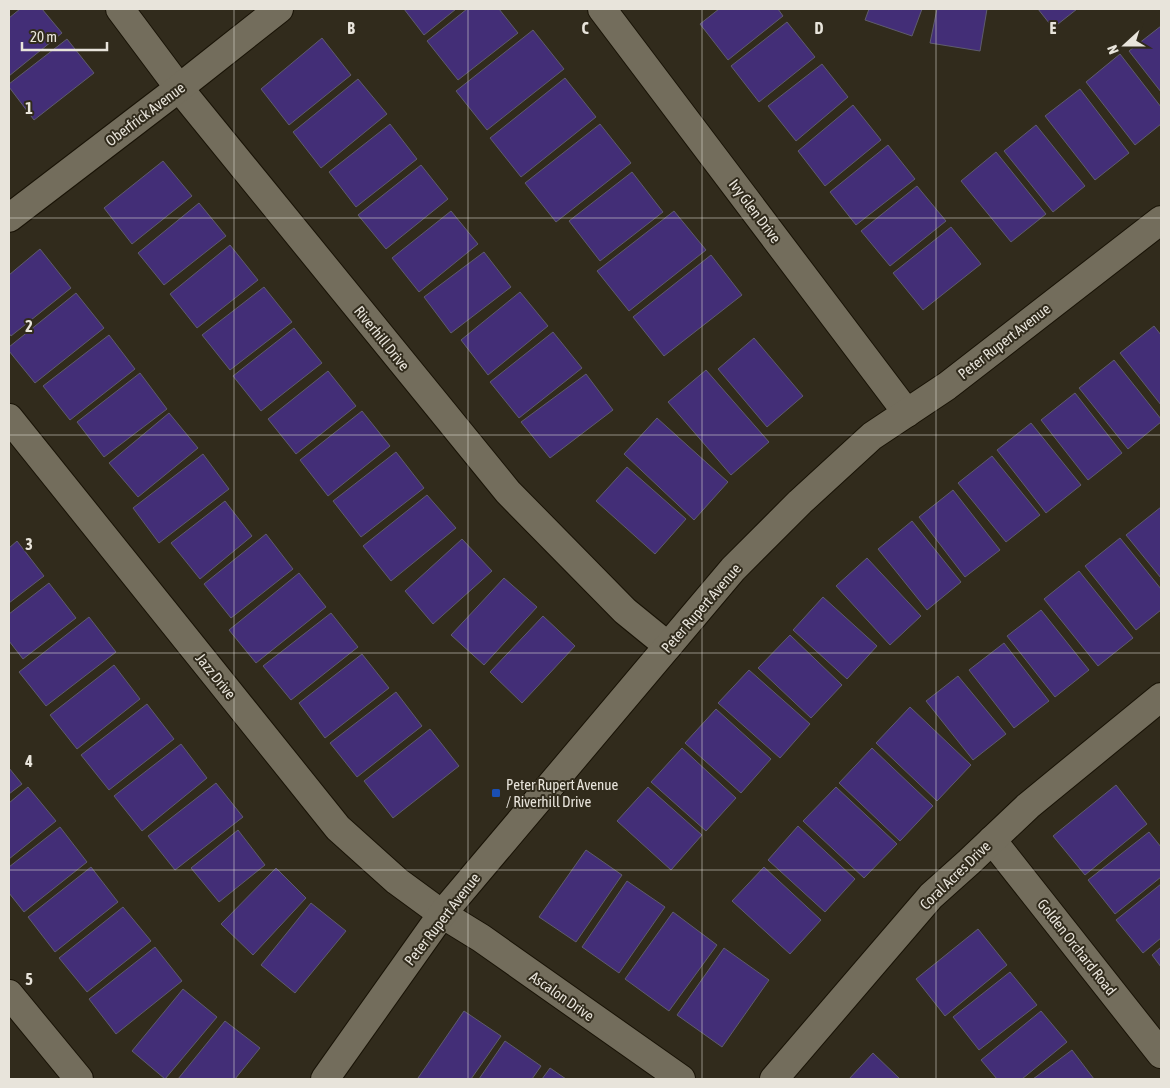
<svg xmlns="http://www.w3.org/2000/svg" width="1170" height="1088" font-family="'Asap Condensed',sans-serif">
  <style>
    .building { fill: #432e77; stroke: #5f5c6d }
    .lines { fill: none; stroke-linecap: round; stroke-linejoin: round }
    .minor-casing { stroke: #191306; stroke-width: 30 }
    .tertiary-casing { stroke: #191306; stroke-width: 30 }
    .minor { stroke: #736d5c; stroke-width: 28 }
    .tertiary { stroke: #736d5c; stroke-width: 28 }
    .grid { fill: none; stroke: #e8e4db; stroke-width: 1; stroke-opacity: 0.55 }
    .transit-dot { fill: #1a4fb4; stroke: #312b1c; stroke-width: 2 }
    .labels { text-anchor: middle; dominant-baseline: central; stroke-width: 4; stroke-linejoin: round; paint-order: stroke }
    .street-label { font-size: 15px; fill: #e8e4db; stroke: #312b1c }
    .poi-label { font-size: 15px; fill: #e8e4db; stroke: #312b1c; text-anchor: start }
    .grid-label { font-size: 16px; text-anchor: middle; font-weight: bold; fill: #e8e4db; stroke: #312b1c; stroke-width: 4; stroke-linejoin: round; paint-order: stroke }
  </style>
  <rect width="100%" height="100%" fill="#312b1c"/>
  <g class="building">
    <polygon points="20,9 42,9 62,33 9,76 9,18"/>
    <polygon points="404,9 456,9 424,35"/>
    <polygon points="467,9 499,9 518,33 458,80 427,41"/>
    <polygon points="719,9 778,9 783,16 728,60 700,24"/>
    <polygon points="869,9 922,9 912,36 865,20"/>
    <polygon points="937,9 987,9 980,51 930,43"/>
    <polygon points="1038,9 1077,9 1053,28"/>
    <polygon points="787,22 815,57 759,102 731,66"/>
    <polygon points="1161,26 1161,92 1129,51"/>
    <polygon points="533,30 564,69 487,130 456,91"/>
    <polygon points="322,38 351,75 289,125 261,89"/>
    <polygon points="67,39 94,73 34,120 9,87 9,84"/>
    <polygon points="1120,54 1161,107 1161,124 1135,145 1086,82"/>
    <polygon points="822,64 848,97 796,141 768,106"/>
    <polygon points="565,78 596,117 521,177 490,138"/>
    <polygon points="358,79 387,114 321,168 293,132"/>
    <polygon points="1080,89 1129,153 1095,180 1045,116"/>
    <polygon points="853,105 881,140 825,186 798,151"/>
    <polygon points="390,124 417,159 356,207 329,172"/>
    <polygon points="600,124 631,163 556,222 525,183"/>
    <polygon points="1036,125 1085,186 1053,212 1004,151"/>
    <polygon points="888,145 915,179 856,225 830,192"/>
    <polygon points="996,152 1046,214 1011,242 961,181"/>
    <polygon points="163,161 192,196 132,244 104,208"/>
    <polygon points="421,165 448,199 386,249 358,215"/>
    <polygon points="632,172 663,212 600,261 569,221"/>
    <polygon points="917,186 946,221 890,266 861,231"/>
    <polygon points="199,203 226,236 164,285 138,253"/>
    <polygon points="451,211 478,244 419,292 392,258"/>
    <polygon points="674,211 706,250 629,311 597,271"/>
    <polygon points="951,227 981,264 923,310 893,273"/>
    <polygon points="230,245 258,280 197,328 170,294"/>
    <polygon points="40,249 71,288 11,336 9,333 9,275"/>
    <polygon points="484,252 511,287 451,333 424,297"/>
    <polygon points="711,255 742,295 664,356 633,317"/>
    <polygon points="264,287 292,322 230,370 202,335"/>
    <polygon points="520,292 548,326 488,375 461,340"/>
    <polygon points="76,293 104,328 35,383 9,351 9,347"/>
    <polygon points="1154,326 1161,335 1161,405 1120,353"/>
    <polygon points="294,328 322,363 261,411 233,376"/>
    <polygon points="553,332 582,368 519,418 490,382"/>
    <polygon points="109,335 135,369 70,420 43,386"/>
    <polygon points="754,338 803,396 767,427 718,369"/>
    <polygon points="1114,360 1161,419 1161,422 1128,449 1079,388"/>
    <polygon points="706,370 769,442 731,475 668,402"/>
    <polygon points="328,371 356,406 296,454 268,419"/>
    <polygon points="140,373 167,409 104,457 77,422"/>
    <polygon points="586,374 613,410 550,458 521,422"/>
    <polygon points="1075,393 1122,453 1088,480 1041,420"/>
    <polygon points="362,411 390,446 328,496 300,460"/>
    <polygon points="169,413 198,448 138,497 109,463"/>
    <polygon points="657,418 728,482 694,520 624,454"/>
    <polygon points="1031,423 1081,485 1046,513 997,450"/>
    <polygon points="396,452 424,488 361,537 333,501"/>
    <polygon points="203,454 229,489 159,543 133,508"/>
    <polygon points="992,456 1040,515 1006,542 958,483"/>
    <polygon points="627,467 686,519 655,554 596,501"/>
    <polygon points="953,490 1000,550 965,577 919,517"/>
    <polygon points="427,495 456,528 391,581 363,546"/>
    <polygon points="225,501 252,536 200,579 171,543"/>
    <polygon points="1161,507 1161,578 1126,535"/>
    <polygon points="912,521 961,582 927,610 878,549"/>
    <polygon points="266,534 293,569 231,618 204,584"/>
    <polygon points="1120,538 1161,589 1161,610 1136,630 1085,566"/>
    <polygon points="462,539 492,571 433,624 405,591"/>
    <polygon points="17,541 44,576 9,603 9,548"/>
    <polygon points="867,558 921,616 890,645 836,586"/>
    <polygon points="1079,571 1133,638 1098,666 1044,599"/>
    <polygon points="299,573 326,607 256,663 229,630"/>
    <polygon points="504,578 537,607 484,665 451,635"/>
    <polygon points="49,583 76,618 23,659 9,641 9,614"/>
    <polygon points="823,597 877,646 847,679 793,630"/>
    <polygon points="1041,610 1089,670 1055,697 1007,636"/>
    <polygon points="331,613 358,647 291,700 263,666"/>
    <polygon points="543,616 575,646 522,703 490,672"/>
    <polygon points="89,617 116,652 46,706 19,672"/>
    <polygon points="790,635 842,685 811,718 758,668"/>
    <polygon points="1004,643 1049,701 1014,728 969,670"/>
    <polygon points="362,654 389,688 325,738 299,703"/>
    <polygon points="114,665 140,699 77,749 50,715"/>
    <polygon points="749,670 810,724 780,758 718,703"/>
    <polygon points="958,676 1006,734 973,760 926,701"/>
    <polygon points="396,692 422,726 357,777 330,743"/>
    <polygon points="147,704 174,739 109,790 81,755"/>
    <polygon points="910,707 971,765 937,801 876,743"/>
    <polygon points="716,709 771,759 741,793 685,743"/>
    <polygon points="430,729 459,766 393,818 364,781"/>
    <polygon points="181,744 207,778 142,831 114,796"/>
    <polygon points="682,748 736,798 706,831 651,782"/>
    <polygon points="872,748 933,806 900,841 839,783"/>
    <polygon points="9,768 22,784 9,794"/>
    <polygon points="216,783 243,817 175,870 148,836"/>
    <polygon points="1116,785 1147,824 1085,875 1053,836"/>
    <polygon points="28,787 56,821 9,859 9,803"/>
    <polygon points="648,787 702,835 671,870 617,821"/>
    <polygon points="836,787 897,844 864,878 803,821"/>
    <polygon points="798,826 855,879 825,912 768,860"/>
    <polygon points="60,827 87,862 24,912 9,893 9,867"/>
    <polygon points="238,830 265,865 219,902 191,868"/>
    <polygon points="1149,832 1161,847 1161,877 1115,914 1088,880"/>
    <polygon points="586,850 622,875 576,942 539,917"/>
    <polygon points="91,867 118,902 55,952 28,917"/>
    <polygon points="764,867 821,920 790,954 732,901"/>
    <polygon points="276,868 306,898 253,955 221,924"/>
    <polygon points="627,881 665,907 619,973 582,947"/>
    <polygon points="1161,884 1161,938 1143,953 1116,920"/>
    <polygon points="311,903 346,931 295,993 261,965"/>
    <polygon points="123,907 151,941 87,992 59,958"/>
    <polygon points="673,912 717,945 669,1011 625,979"/>
    <polygon points="978,929 1007,965 945,1016 916,979"/>
    <polygon points="155,947 182,981 116,1034 89,999"/>
    <polygon points="1161,947 1161,967 1152,955"/>
    <polygon points="724,948 769,980 722,1047 677,1015"/>
    <polygon points="1010,972 1037,1005 979,1050 953,1017"/>
    <polygon points="183,989 217,1017 165,1079 132,1051"/>
    <polygon points="464,1011 501,1036 471,1079 420,1079 418,1078"/>
    <polygon points="1041,1011 1067,1042 1022,1079 997,1079 981,1060"/>
    <polygon points="225,1021 260,1048 235,1079 178,1079"/>
    <polygon points="505,1041 541,1066 532,1079 479,1079"/>
    <polygon points="1072,1050 1094,1079 1033,1079"/>
    <polygon points="873,1053 900,1079 849,1079"/>
    <polygon points="550,1068 566,1079 542,1079"/>
  </g>
  <g class="lines">
    <defs>
      <g id="minor">
        <polyline points="120,9 179,88 508,492 625,611 668,646"/>
        <polyline points="602,9 907,413"/>
        <polyline points="9,218 179,88 279,9"/>
        <polyline points="9,418 338,828 397,881 442,914 481,938 681,1079"/>
        <polyline points="992,840 1161,1054"/>
        <polyline points="9,994 79,1079"/>
        <polyline points="774,1079 931,896 969,862 1028,806 1161,697"/>
      </g>
      <polyline id="tertiary" points="325,1079 442,914 733,569 800,502 872,436 947,386 1161,220"/>
    </defs>
    <use href="#minor" class="minor-casing"/>
    <use href="#tertiary" class="tertiary-casing"/>
    <use href="#minor" class="minor"/>
    <use href="#tertiary" class="tertiary"/>
  </g>
  <path class="grid" d="M 234,9 L 234,1079M 468,9 L 468,1079M 702,9 L 702,1079M 936,9 L 936,1079M 9,218 L 1161,218M 9,435 L 1161,435M 9,653 L 1161,653M 9,870 L 1161,870"/>
  <rect class="transit-dot" x="491" y="788" width="10" height="10" rx="2.5"/>
  <g class="labels">
    <g class="street-label">
      <text transform="translate(145 114) rotate(-37)">Oberfrick Avenue</text>
      <text transform="translate(755 211) rotate(53)">Ivy Glen Drive</text>
      <text transform="translate(382 338) rotate(51)">Riverhill Drive</text>
      <text transform="translate(1004 341) rotate(-38)">Peter Rupert Avenue</text>
      <text transform="translate(701 608) rotate(-49)">Peter Rupert Avenue</text>
      <text transform="translate(216 676) rotate(51)">Jazz Drive</text>
      <text transform="translate(955 875) rotate(-44)">Coral Acres Drive</text>
      <text transform="translate(442 919) rotate(-52)">Peter Rupert Avenue</text>
      <text transform="translate(1077 947) rotate(52)">Golden Orchard Road</text>
      <text transform="translate(562 996) rotate(35)">Ascalon Drive</text>
    </g>
    <g class="poi-label">
      <text x="506" y="784">Peter Rupert Avenue<tspan x="506" dy="17">/ Riverhill Drive</tspan></text>
    </g>
  </g>
  <g class="grid-label">
    <text x="351" y="34">B</text>
    <text x="585" y="34">C</text>
    <text x="819" y="34">D</text>
    <text x="1053" y="34">E</text>
    <text x="29" y="114">1</text>
    <text x="29" y="332">2</text>
    <text x="29" y="550">3</text>
    <text x="29" y="767">4</text>
    <text x="29" y="985">5</text>
  </g>
  <rect width="1170" height="1088" fill="none" stroke="#e8e4db" stroke-width="20"/>
  <g transform="translate(1125 45) rotate(249)" stroke="#312b1c" stroke-width="4" paint-order="stroke">
  <path d="M0-4L9 19L0 12L-9 19Z" fill="#e8e4db"/>
  <text y="-8" font-size="14" font-weight="bold" text-anchor="middle" fill="#e8e4db">N</text>
  </g>
  <path d="M22 42v8h85v-8" fill="none" stroke="#e8e4db" stroke-width="2.5"/>
  <text x="30" y="42" font-size="15" fill="#e8e4db" stroke="#312b1c" stroke-width="4" paint-order="stroke">20 m</text>
</svg>
